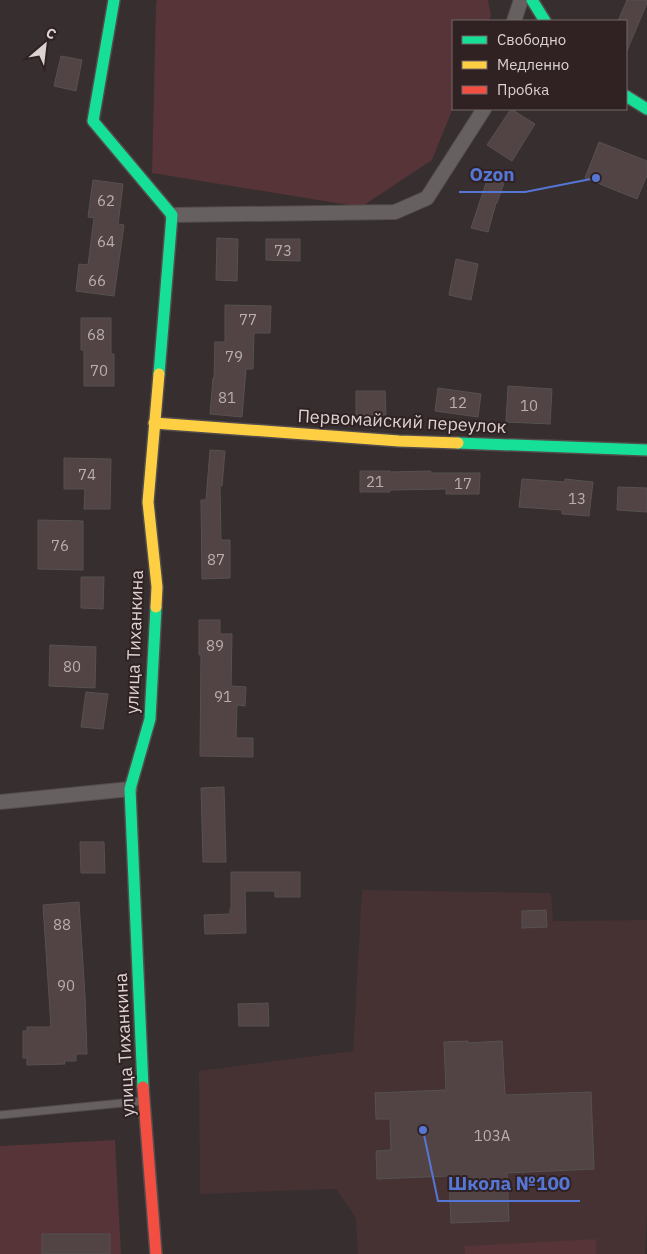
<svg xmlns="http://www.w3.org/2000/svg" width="647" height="1254" font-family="'IBM Plex Sans',sans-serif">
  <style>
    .built { fill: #463233 }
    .green { fill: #563437 }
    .building { fill: #524344; stroke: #575151 }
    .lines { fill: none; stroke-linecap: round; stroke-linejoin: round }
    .lane-casing { stroke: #534c4c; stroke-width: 9 }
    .street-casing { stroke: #534c4c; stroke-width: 16 }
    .fast-casing { stroke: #534c4c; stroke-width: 14 }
    .slow-casing { stroke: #534c4c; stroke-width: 14 }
    .jam-casing { stroke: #534c4c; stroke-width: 14 }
    .lane { stroke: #666060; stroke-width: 7 }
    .street { stroke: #666060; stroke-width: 14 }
    .fast { stroke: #16e098; stroke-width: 11 }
    .slow { stroke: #ffcf43; stroke-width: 11 }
    .jam { stroke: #f24e42; stroke-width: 11 }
    .labels { text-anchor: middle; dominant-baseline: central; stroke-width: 4; stroke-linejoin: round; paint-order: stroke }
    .number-label { font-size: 15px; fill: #baaeae }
    .street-label { font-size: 18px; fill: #dcd2d2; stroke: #302122 }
    .leader { fill: none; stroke: #5676d6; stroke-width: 2 }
    .callout-dot { fill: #5676d6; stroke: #302122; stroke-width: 2 }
    .callout-label { font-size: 19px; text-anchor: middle; font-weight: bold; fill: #5676d6; stroke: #302122; stroke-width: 4; stroke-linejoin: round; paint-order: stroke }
  </style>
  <rect width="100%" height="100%" fill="#362e2f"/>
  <polygon class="built" points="362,890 551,893 553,921 647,920 647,1214 645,1254 358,1254 356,1218 336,1189 200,1194 199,1071 353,1051"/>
  <g class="green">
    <polygon points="157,0 488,0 491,15 489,21 453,21 453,108 432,160 361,207 152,173 156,3"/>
    <polygon points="115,1140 121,1254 0,1254 0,1146"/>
    <polygon points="596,1239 596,1254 465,1254 464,1246"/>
  </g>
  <g class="building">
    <polygon points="627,0 647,0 647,3 626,53 626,21 618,21"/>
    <polygon points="61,56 82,60 76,91 54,86"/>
    <polygon points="511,109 535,124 512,161 487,145"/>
    <polygon points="599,142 647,161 647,175 637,199 585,178"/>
    <polygon points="489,174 505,180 497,203 496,203 488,232 471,228"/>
    <polygon points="93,180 123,184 118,224 124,225 114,296 76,291 79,264 88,265 94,218 88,217"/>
    <polygon points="217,238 238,239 237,281 216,280"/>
    <polygon points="266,239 300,239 300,261 266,260"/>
    <polygon points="456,259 478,264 471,300 449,295"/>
    <polygon points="225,305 271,306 270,333 254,333 253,369 246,369 242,417 210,414 213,378 214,378 215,342 225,342"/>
    <polygon points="81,318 111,318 111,354 114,354 114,386 84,386 84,350 81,350"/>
    <polygon points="508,386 552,389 550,424 506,422"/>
    <polygon points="438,388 481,394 478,417 435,411"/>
    <polygon points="356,391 385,391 386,415 356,415"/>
    <polygon points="210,450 225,451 222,486 220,486 221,540 230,540 230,578 202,579 201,500 206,500"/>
    <polygon points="64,458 111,459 110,509 84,509 85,489 64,489"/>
    <polygon points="360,471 390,471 390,472 431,471 431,473 480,473 479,494 446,494 446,489 390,490 390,492 360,492"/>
    <polygon points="522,479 565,482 565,479 593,482 589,516 562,514 562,510 519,507"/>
    <polygon points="618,487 647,488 647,512 617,510"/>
    <polygon points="38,520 83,521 83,570 38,569"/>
    <polygon points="81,577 104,577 103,609 81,608"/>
    <polygon points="199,620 220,620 220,634 232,634 231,686 246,687 245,706 237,705 236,738 253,738 253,757 200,756 201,655 199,655"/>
    <polygon points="50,645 96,647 95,688 49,686"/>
    <polygon points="86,692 108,694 103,729 81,727"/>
    <polygon points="224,787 226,862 203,862 201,788"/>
    <polygon points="80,842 104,842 105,873 81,873"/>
    <polygon points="231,872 300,872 300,897 275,897 275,891 245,891 246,933 205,934 204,915 230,914 230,909 231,909"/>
    <polygon points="79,902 85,996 87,1054 76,1054 76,1061 64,1061 65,1064 27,1065 27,1058 23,1058 23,1031 27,1031 27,1027 51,1027 43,905"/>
    <polygon points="546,910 547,927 522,928 522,911"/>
    <polygon points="268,1003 269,1026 239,1026 238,1004"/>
    <polygon points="468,1041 468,1043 502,1041 505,1095 591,1092 594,1169 507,1173 509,1221 451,1223 449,1176 377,1179 376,1151 391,1150 390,1119 376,1119 375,1093 446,1090 444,1042"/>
    <rect x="42" y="1234" width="68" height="20"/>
  </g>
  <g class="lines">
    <defs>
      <polyline id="lane" points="0,1115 143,1101"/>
      <g id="street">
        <polyline points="514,21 521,0"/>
        <polyline points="172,215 395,212 427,198 484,109"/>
        <polyline points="0,802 130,789"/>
      </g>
      <g id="fast">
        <polyline points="114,0 93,121 172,215 159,374"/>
        <polyline points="532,0 545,21"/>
        <polyline points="626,96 647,109"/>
        <polyline points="458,443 647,450"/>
        <polyline points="143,1087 130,789 150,719 156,607"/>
      </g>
      <g id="slow">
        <polyline points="154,423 399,441 458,443"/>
        <polyline points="156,607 157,587 148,502 159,374"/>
      </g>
      <polyline id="jam" points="143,1087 156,1254"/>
    </defs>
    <use href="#lane" class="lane-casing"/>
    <use href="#street" class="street-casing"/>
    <use href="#fast" class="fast-casing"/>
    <use href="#slow" class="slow-casing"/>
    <use href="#jam" class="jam-casing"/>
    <use href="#lane" class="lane"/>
    <use href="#street" class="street"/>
    <use href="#fast" class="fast"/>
    <use href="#slow" class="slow"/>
    <use href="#jam" class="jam"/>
  </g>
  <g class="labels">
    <g class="number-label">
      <text x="106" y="200">62</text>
      <text x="106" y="241">64</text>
      <text x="283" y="250">73</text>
      <text x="97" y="280">66</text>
      <text x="248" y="319">77</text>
      <text x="96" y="334">68</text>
      <text x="234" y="356">79</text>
      <text x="99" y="370">70</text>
      <text x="227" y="397">81</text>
      <text x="458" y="402">12</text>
      <text x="529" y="405">10</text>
      <text x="87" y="474">74</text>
      <text x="375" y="481">21</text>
      <text x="463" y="483">17</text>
      <text x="577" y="498">13</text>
      <text x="60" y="545">76</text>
      <text x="216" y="559">87</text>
      <text x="215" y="645">89</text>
      <text x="72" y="666">80</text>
      <text x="223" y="696">91</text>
      <text x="62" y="924">88</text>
      <text x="66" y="985">90</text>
      <text x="492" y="1135">103А</text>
    </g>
    <g class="street-label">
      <text transform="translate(402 421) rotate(3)">Первомайский переулок</text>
      <text transform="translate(134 642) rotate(-88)">улица Тиханкина</text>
      <text transform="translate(124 1045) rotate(-93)">улица Тиханкина</text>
    </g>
  </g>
  <path class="leader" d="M596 178L525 192H459M423 1130L438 1201H580"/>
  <g class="callout-dot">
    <circle cx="596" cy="178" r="5"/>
    <circle cx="423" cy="1130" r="5"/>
  </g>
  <g class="callout-label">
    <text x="492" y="181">Ozon</text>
    <text x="509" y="1190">Школа №100</text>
  </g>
  <rect x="452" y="20" width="175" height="90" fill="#302122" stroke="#756868"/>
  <rect x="462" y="36" width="25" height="8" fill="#16e098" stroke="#756868"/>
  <text x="497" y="45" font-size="15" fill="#dcd2d2">Свободно</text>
  <rect x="462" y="61" width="25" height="8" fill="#ffcf43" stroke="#756868"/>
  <text x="497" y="70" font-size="15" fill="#dcd2d2">Медленно</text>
  <rect x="462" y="86" width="25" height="8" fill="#f24e42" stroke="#756868"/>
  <text x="497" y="95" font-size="15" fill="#dcd2d2">Пробка</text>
  <g transform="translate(45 45) rotate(28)" stroke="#302122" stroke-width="4" paint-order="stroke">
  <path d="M0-4L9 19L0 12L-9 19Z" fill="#dcd2d2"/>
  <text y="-8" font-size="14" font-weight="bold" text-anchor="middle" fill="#dcd2d2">С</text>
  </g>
</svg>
